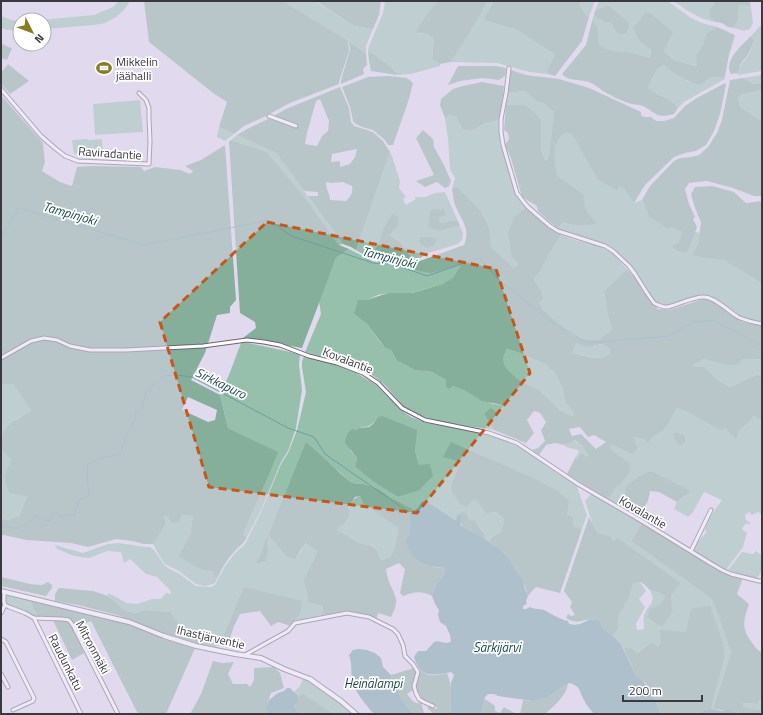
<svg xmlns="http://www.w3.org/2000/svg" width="763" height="715" font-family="'Titillium Web',sans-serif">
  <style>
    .green { fill: #96bfac; fill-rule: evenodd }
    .forest { fill: #85ae9b; fill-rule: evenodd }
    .water { fill: #6d9fa0 }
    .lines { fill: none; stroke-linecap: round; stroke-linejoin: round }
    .stream { stroke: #6d9fa0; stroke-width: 1 }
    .minor-casing { stroke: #6a6475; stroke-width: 5 }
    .tertiary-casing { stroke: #6a6475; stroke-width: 6 }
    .minor { stroke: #fff; stroke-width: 3 }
    .tertiary { stroke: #fff; stroke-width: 4 }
    .marked { fill: none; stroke: #ce5414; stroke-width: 3; stroke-dasharray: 8 5; stroke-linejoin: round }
    .labels { text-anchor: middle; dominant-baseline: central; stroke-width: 3.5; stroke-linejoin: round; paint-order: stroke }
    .poi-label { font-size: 12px; fill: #3b3940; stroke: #fff; text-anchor: start }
    .street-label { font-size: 12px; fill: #3b3940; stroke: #fff }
    .water-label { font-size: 13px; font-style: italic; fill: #1c4a4c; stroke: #fff }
  </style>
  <rect width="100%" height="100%" fill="#e1daee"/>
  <g class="green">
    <polygon points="119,1 130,1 124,10 116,17 105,23 95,25 44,29 44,20 41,20 94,15 113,7"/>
    <polygon points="283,1 315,1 354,26 373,29 366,46 366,53"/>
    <path d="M 385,1 L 439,1 C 428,10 424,19 416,30 L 419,34 L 427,34 L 434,39 L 432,59 L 440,64 L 440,66 L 411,74 L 397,75 L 398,74 C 389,65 379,57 368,51 L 369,46 L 383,13 Z"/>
    <polygon points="488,1 494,1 484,18 486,21 517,30 551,52 555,54 547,70 548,74 529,72 497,63 451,62 468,36"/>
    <path d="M 580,1 L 595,1 L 589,17 C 583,12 581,8 580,1 Z"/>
    <path d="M 599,1 L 668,1 L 691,18 L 702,23 L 717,27 L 707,34 C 705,43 701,48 696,55 L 698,66 L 674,60 L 664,51 L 645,46 L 651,48 L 650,58 L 634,53 L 617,51 L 607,49 L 598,44 L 598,36 L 592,21 L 594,14 L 598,19 L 610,22 L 617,33 L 629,22 L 608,5 L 602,7 L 595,11 Z"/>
    <path d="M 673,1 L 702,1 L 704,2 L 713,1 L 714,4 L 709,10 L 710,16 L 715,22 C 696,18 689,11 673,1 Z"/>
    <polygon points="739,5 751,7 753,23 750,29 744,31 733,28 738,21"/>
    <polygon points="1,16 11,20 20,21 20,31 7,30 1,28"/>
    <path d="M 762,26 L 762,71 L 738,75 C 738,66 744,62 749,54 C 751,51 752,46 754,41 L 751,36 L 759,27 Z"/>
    <path d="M 664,65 L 675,74 L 689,82 L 711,77 L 722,78 L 725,76 L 725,79 L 684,102 L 678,108 L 671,100 L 657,94 L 647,88 C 651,79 655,69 664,65 Z"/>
    <polygon points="762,75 762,83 755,84 743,78"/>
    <polygon points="762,90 762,121 740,107 738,97 743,94"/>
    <path d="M 525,91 L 537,102 L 543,103 L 554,112 L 603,140 L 634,203 L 642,200 L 649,217 L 670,227 L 688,232 L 697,232 L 705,236 L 762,269 L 762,322 L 742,317 L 721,302 L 706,295 L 694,297 L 667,306 L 659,305 L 655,302 C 637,276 627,254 596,241 C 584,236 570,235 558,229 L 563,222 C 574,227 585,226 596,224 L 574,222 L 549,157 L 545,161 L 541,149 L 541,120 L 506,105 L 508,93 Z"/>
    <polygon points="140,100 143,132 95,135 93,104"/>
    <path d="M 450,115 L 456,117 L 463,130 L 472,131 L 485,123 L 500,120 L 499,132 L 500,144 L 516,193 L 521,201 L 526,207 L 514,217 L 519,265 L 513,268 L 541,291 L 534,279 L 541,270 L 549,254 L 561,235 L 575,240 L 593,244 L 605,249 L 612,253 L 627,269 L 604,291 L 608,317 L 612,328 L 609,332 L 593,346 L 602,344 L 610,349 L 610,355 C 601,361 582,355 571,353 L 572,351 L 446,283 L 443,284 L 411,293 L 388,293 L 378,295 L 367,300 L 354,314 L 367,324 L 380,342 L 385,348 L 391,350 L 397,361 L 404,364 L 414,370 L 432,372 L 446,380 L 446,386 L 448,390 L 453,386 L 463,390 L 475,397 L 493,404 L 503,405 L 503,411 L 499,414 L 484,414 L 494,430 L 436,421 L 420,415 L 403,406 L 385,385 L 370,373 L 338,361 L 305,352 L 321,314 L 319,301 L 336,258 L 349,249 L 372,261 L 379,263 L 395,263 L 410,268 L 491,247 L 481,211 L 458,187 L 452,189 L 455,178 L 450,169 L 448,139 L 445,118 Z"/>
    <polygon points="219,127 234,134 225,141 217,137"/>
    <polygon points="237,135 276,153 343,244 339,245 303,195 267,152 231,140"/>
    <polygon points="87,139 88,140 102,139 103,153 88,154 88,153 74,154 72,140"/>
    <polygon points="390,152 392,156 400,181 399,188 406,197 403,199 406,205 416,199 414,197 425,197 435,193 445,192 458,221 449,221 441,223 439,219 444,209 438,210 441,231 460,226 463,234 462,240 458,244 428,253 420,258 413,258 408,253 400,242 383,229 380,240 373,253 377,259 370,258 356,250"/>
    <polygon points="241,343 248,343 300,354 299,365 302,390 296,428 288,451 281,462 261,510 247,537 243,534 266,482 277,452 228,428 220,395 229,375"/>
    <path d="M 507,349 L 517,352 L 545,364 L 555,373 L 562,387 L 566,403 L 574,413 L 572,416 L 560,410 L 538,389 C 527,386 509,374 504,364 C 503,362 503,360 503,358 Z"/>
    <path d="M 304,356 L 335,364 L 356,373 L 375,384 L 401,410 L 411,417 L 426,423 L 457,428 L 488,434 L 524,449 L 554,471 L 576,484 L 587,515 L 582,529 L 573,526 L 567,515 L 527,475 L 498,462 L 473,452 L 462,462 L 453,480 L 480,505 L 486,514 L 496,512 L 504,519 L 504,523 L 500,533 L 493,536 L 489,541 L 484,538 L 486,534 L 478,526 L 475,521 L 470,521 L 457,518 L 455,520 L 429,503 L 422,501 L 418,508 L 415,510 L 390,497 L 379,489 L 364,484 L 352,483 L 306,443 L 268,535 L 287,557 L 295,560 L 306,543 L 317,551 L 315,557 L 303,580 L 306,588 L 308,603 L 323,606 L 322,615 L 294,622 L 301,612 L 245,587 L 225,632 L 221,638 L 219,645 L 215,647 C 208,646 202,647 196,644 L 198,640 L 194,634 L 176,620 L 171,612 L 144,610 L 136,613 L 124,610 L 108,596 L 108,593 L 118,598 L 126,603 L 137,604 L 152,599 L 161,599 L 166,593 L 171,594 L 170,590 L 157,577 L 146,574 L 130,559 L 124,563 L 121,552 L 107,551 L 89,558 L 74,556 L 57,549 L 55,545 L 83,553 L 108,544 L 119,543 L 145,547 L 150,547 L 154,550 L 165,566 L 170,569 L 178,573 L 189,581 L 196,586 L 211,587 L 215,585 L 225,566 L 235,553 L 245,544 L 261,512 L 281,464 L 288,453 L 297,430 L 306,392 L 302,367 L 302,361 ZM 377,418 L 416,430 L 415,451 L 419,465 L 418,491 L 398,497 L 375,483 L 355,467 L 357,458 L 350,450 L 356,430 C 366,423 367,432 377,418 Z"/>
    <path d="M 704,359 C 723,363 743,356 762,360 L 762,378 L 758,374 L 730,387 L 718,380 L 704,367 L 692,366 Z"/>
    <polygon points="1,384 13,384 23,399 33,411 16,419 1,442"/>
    <path d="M 677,408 L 688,412 L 726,428 L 729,433 L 736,440 L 740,430 L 748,423 L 754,416 L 762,421 L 762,514 L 758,512 L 752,515 L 749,512 L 745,515 L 746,520 L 750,523 L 749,525 L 746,523 L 742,529 L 747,533 L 743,547 L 726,570 L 723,570 L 692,551 L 699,540 L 707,532 L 705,530 L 708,520 L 722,500 L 704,492 L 693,512 L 688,517 L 674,509 L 677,502 L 685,496 L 651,471 L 626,495 L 622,502 L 624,507 L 623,508 L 605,497 L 610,497 L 617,486 L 629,463 L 610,448 L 612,445 L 632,453 L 637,451 L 638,446 L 635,443 L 633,438 L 635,437 L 645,440 L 649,442 L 654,434 C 666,432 671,418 677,408 Z"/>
    <polygon points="574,440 583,447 590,457 575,458 579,452 578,450 566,447 564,445"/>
    <polygon points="1,449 11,460 4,476 27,495 19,516 7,520 1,518"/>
    <path d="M 591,494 L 642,523 L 631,541 L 712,599 L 731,652 L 713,709 L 711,709 L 725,656 L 724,646 L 718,630 L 689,614 L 686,632 L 661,644 L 658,646 L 651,642 L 638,653 L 631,648 L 623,647 L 621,644 L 613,636 L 618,628 L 619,614 L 624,608 L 624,604 L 627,603 L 633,584 L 640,582 L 646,591 L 639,599 L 645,607 L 636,624 L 637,630 L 644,629 C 644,625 643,620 644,616 C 647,604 657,605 650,590 L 660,593 L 665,596 L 663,602 L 657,607 L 673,611 L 671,596 L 681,583 L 617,537 L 614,541 L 612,541 L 611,536 L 598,533 L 593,525 L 585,501 Z"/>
    <path d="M 360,496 L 363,504 L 399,527 C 397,538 396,560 381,560 L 377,550 L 371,545 L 359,543 L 344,534 L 335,530 L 345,523 C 347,512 348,500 360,496 Z"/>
    <path d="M 181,515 L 193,516 L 190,535 L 180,556 C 188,562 202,573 212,571 L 214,578 L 218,577 L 215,583 L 210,585 L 205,586 L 196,584 L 179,571 L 165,564 L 160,557 L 153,544 L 158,537 L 166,524 L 164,516 L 168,517 Z"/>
    <path d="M 756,551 L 762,556 C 762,565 763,575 755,579 L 728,570 L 742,552 L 753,554 Z"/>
    <polygon points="5,592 28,597 37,616 34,616 9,607 5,605"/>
    <polygon points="303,679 309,680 346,707 353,714 331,714 331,712 302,693 298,697 294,692 300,686"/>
    <polygon points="762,696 762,714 760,714 760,710 743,707 743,703 756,704"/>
  </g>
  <g class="forest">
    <polygon points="144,1 283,1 348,41 349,51 339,82 339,84 290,103 266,116 244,126 234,134 219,127 227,102 213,93 149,42"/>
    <polygon points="316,1 381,1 379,15 373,29 354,26"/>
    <path d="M 439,1 L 488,1 L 468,36 L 451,62 L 440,64 L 432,59 L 434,39 L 427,34 L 417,33 L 416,30 C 424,19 428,10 439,1 Z"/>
    <path d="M 494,1 L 580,1 C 581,8 583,12 589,17 L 582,41 L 555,76 L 548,74 L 547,70 L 555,54 L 551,52 L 517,30 L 486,21 L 484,18 Z"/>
    <polygon points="713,1 750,1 751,7 739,5 738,21 733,28 728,27 722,23 715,22 710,17 709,10 714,4"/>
    <polygon points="608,5 629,22 628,30 624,34 617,33 610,22 603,22 602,20 598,19 594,14 595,11 602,7"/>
    <path d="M 645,13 L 650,13 L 673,32 L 664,51 L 674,60 L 697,66 L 696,55 C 701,48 705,43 706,34 L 717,27 L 735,35 L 729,55 L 725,76 L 722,78 L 711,77 L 700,85 C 685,81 675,75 664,65 C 656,68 651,79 648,88 L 657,94 L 671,100 L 678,108 L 674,114 C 655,119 657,113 643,106 C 638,104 633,105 628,103 C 620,100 611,96 603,91 C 600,89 597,86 593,84 C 583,78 570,83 562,74 L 586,45 L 592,21 L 598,28 L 598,44 L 607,49 L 617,51 L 634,53 L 650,58 L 651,49 C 640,44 638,38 633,28 Z"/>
    <path d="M 751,36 L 754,41 L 749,53 L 740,65 L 738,73 L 731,74 C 723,61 742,45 751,36 Z"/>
    <polygon points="349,42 366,53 367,65 363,69 364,74 341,84 341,80 350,50"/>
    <polygon points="1,43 8,47 12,48 7,60 1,58"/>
    <path d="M 368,51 C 379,57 389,65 398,74 L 397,75 L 371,71 L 369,61 Z"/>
    <polygon points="8,64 29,81 10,94 1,84 1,73"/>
    <polygon points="458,66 496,66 506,68 505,76 499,80 482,78 460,81 448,85"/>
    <path d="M 511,70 L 526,75 L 559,79 L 589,88 L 641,112 L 641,115 L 644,117 L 651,117 L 656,121 L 664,121 L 674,118 L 685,106 L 697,98 L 725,83 L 726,85 L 720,114 L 714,131 L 706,145 L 696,151 L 685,153 L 674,157 L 645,185 L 634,203 L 624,188 L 619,186 L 617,190 L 598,180 L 572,134 C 567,132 564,132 561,136 C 551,148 555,162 557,176 L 584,195 C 583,210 588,213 597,224 C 585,226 574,227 563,222 L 558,229 L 538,211 L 537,206 L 522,197 L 511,158 L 505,145 L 509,139 L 508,133 L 504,130 L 506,105 L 525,105 L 533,111 L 541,120 L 541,149 L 545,161 L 549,157 L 553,125 L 554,112 L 543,103 L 537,102 L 525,91 L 508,93 Z"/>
    <polygon points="389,76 407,78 413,83 409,99 393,145 388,145 385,140 373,130 362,127 356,124 353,121 350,107 342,87 368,77"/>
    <polygon points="743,78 754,84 762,83 762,90 743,94 738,97 740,107 762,121 762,196 754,196 733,188 707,181 689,183 685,189 689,204 695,217 693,219 697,227 688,251 685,253 678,251 671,246 678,243 682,235 681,231 670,227 669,229 649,217 642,200 650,186 674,161 680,158 691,157 699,155 708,147 717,133 722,120 730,80"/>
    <polygon points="482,82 504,86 500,120 485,123 472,131 463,130 456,117 450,115 445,118 440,105 441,99 453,89 463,86"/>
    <path d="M 340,87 L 349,108 L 351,122 L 354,126 L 370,131 L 374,133 L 383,141 L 390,152 L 356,250 L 351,247 L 343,244 L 308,196 L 318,196 L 318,192 L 304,191 L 276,153 L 237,135 L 247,129 L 268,119 L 286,109 ZM 320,99 L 329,121 L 328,131 L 322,136 L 317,146 L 305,144 L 307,133 L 316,101 ZM 357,149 L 355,157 L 350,164 L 340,167 L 340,161 L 331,162 L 332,154 ZM 326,182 L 331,183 L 343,182 L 352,186 C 353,193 351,196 346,201 L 330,200 C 330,193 326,191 326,182 Z"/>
    <path d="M 1,95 L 43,143 L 45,162 L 42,171 L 60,182 L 72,186 L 77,167 L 92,166 L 141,167 L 144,171 L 155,167 L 180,170 L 190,174 L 193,171 L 185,166 L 201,160 L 225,145 L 236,300 L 230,307 L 230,313 L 217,315 L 205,353 L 191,380 L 220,395 L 228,428 L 278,452 L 266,482 L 243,534 L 247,537 C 244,544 239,546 234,552 C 227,559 222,568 218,577 L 214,578 L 212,571 C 202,573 188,562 179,556 L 190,535 L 193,516 L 181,515 L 180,521 L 172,523 L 168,517 L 164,516 L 166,524 L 158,537 L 153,544 L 144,544 L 132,541 L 116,539 L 88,547 L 71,543 L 26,540 L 4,535 L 1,536 L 1,518 L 7,520 L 19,516 L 27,496 L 9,493 L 4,476 L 11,460 L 1,449 C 1,425 13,421 32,411 L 23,399 L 13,384 L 1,384 ZM 188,397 L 217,410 L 215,420 L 208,422 L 182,410 Z"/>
    <polygon points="423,130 433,139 434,147 444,165 451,181 449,186 445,188 437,182 425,187 416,181 434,175 416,138"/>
    <polygon points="231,140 267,152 303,195 339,245 349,249 336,258 302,348 243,338 256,328 255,322 240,313 229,142"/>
    <polygon points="712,186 734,192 746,203 762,201 762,283 724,260 700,257 692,255 698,244 701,222 695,208 691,194 695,187"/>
    <path d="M 458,187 L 481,211 L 489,229 L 491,247 L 513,268 L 519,265 L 512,257 L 508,234 L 514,217 L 526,207 L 546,225 L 561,235 L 549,254 L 541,270 L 534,279 L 541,291 L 543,299 L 539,303 L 543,310 L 572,336 L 587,340 L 599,340 L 609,332 L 612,328 L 608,317 L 604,291 L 627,269 L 638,281 L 650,301 L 658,309 L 669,310 L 704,299 L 712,301 L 742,322 L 762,326 L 762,360 L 758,359 L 743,359 L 736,365 L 729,365 L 704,359 L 692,366 L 704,367 L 718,380 L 730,387 L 758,374 L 762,378 L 762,421 L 754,416 L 748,423 L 740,430 L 736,440 L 729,433 L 726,428 L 720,430 L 688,412 L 677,408 C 671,418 666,432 654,435 L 648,443 L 645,440 L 635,437 L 633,438 L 635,440 L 635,443 L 638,446 L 637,451 L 632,454 L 612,445 L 610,448 L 629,463 L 631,469 L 621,484 L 617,486 L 610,497 L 605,497 L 567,474 L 575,458 L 577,459 L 581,453 L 586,457 L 589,456 L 583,447 L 575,440 L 564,445 L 555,443 L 546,445 L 539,455 L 532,450 L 538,448 L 545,441 L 541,430 L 546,422 L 540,413 L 534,411 L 527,420 L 534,433 L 526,443 L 494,430 L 484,414 L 491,408 L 499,414 L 503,411 L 503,405 L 482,401 L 463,390 L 453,386 L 448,390 L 446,386 L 446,380 L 432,372 L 414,370 L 404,364 L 397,361 L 391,350 L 385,348 L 367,324 L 354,314 L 358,300 L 367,300 L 388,293 L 412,293 L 443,284 L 453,278 L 462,264 L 431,273 L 419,271 L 395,263 L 379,263 L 373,253 L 380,240 L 383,229 L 392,214 L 398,217 L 399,224 L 390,235 L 400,242 L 408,253 L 417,262 L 464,245 C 471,227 461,221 455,205 C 453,200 453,195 452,189 ZM 576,343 L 586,347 L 602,344 L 610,349 L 610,354 C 601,362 582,355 572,353 ZM 507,349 L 517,352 L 545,364 L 555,373 L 562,387 L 566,403 L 574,413 L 572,416 L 560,410 L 538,389 C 527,386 509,374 504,364 C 504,362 503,360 503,358 ZM 580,427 L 588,437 L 594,435 L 606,442 L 596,449 L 581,434 L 572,436 L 569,429 Z"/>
    <polygon points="444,209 446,215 440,217 439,219 441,223 449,221 458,221 460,226 440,231 428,227 429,218 431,210"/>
    <polygon points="421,237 430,237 436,239 435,245 427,248 419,243"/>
    <path d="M 382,416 L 417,430 L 415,451 L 419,465 L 430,464 L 433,476 L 418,491 L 398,497 L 375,483 L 355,467 L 357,458 L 345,443 C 346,436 347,433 352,429 L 356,430 L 359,428 L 369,427 L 373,424 L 377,418 Z"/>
    <path d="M 674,432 L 685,436 L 685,443 L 680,445 C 675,442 673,438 674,432 Z"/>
    <path d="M 306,442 L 325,459 L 341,474 L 352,483 L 364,484 L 379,489 L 390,497 L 415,510 L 410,513 L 410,535 L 433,567 L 445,568 L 444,575 L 435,586 L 432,596 C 421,590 414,592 403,596 L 400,593 L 405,569 L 399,563 L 386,569 C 387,574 388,580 390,584 C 397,599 399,601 391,617 L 378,613 L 377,618 L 353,612 L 335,613 L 322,615 L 323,606 L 308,603 L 306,588 L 303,580 L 315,557 L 317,551 L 306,543 L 300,551 L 295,560 L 287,557 L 268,535 ZM 360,496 L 363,504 L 398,527 C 397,538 396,560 381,560 L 377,550 L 370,545 L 359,543 L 344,534 L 336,530 L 345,523 L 350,514 L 348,507 L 355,497 Z"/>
    <path d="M 451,442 L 473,452 L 498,462 L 527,475 L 556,490 L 569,500 L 567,515 L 573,517 L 573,526 L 582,529 L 560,593 L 536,587 L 532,591 L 528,596 C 526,591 525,584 522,579 C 514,564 502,551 489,541 L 493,536 L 500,533 L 504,523 L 504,519 L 496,512 L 486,514 L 480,505 L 473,499 L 467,507 L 460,504 L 451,490 L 453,480 L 461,462 L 443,457 Z"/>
    <polygon points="651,471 691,491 677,502 659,492 650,491 648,501 645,506 650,515 648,521 624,507 622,502 626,495 625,487 639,476"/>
    <path d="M 465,511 L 470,521 L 475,520 L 478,526 L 486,535 L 484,538 C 472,533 462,531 459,517 L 457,515 Z"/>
    <path d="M 589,517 L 593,525 L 598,533 L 611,536 L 612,540 L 614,541 L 617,537 L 681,583 L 671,596 L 673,611 L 663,626 L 658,625 L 647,617 L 650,609 C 658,606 662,605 665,596 L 660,593 L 650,590 L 644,584 L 640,582 L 633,584 L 627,603 L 624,604 L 624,608 L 619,614 L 618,629 L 613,636 L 604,629 L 602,625 L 592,619 C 580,620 578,625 566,618 L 568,614 L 571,616 L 575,615 L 574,613 L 570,607 L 572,602 L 564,591 Z"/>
    <path d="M 642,523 L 720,571 L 741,579 L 742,581 L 737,594 L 749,604 C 744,619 741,628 751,641 C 754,646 757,650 762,653 L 762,696 L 757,704 L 743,703 L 743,707 L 760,710 L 760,714 C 744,714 729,711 713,709 L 731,652 L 712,599 L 631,541 Z"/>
    <polygon points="266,538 268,540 267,544 268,550 266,561 259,563 256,562 260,557"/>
    <polygon points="1,577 30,584 42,585 48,582 52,585 52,588 46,596 1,586"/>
    <polygon points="244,587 302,601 301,612 291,626 278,622 271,626 260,611 240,614 234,626 229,642 224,642 221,645 219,645 221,638 225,632"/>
    <polygon points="59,588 93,591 108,596 124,610 136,613 144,610 171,612 176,620 194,634 198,640 196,644 170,636 117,615 78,605 55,601 55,594"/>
    <polygon points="28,597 129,622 196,646 166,714 138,714 91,621 73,629 84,653 72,660 51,616 37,616"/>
    <polygon points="710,606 724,646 725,656 711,709 704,710 698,714 660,714 654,696 648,690 646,683 639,680 636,676 623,647 631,648 638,653 651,642 658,646 661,643 660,630 686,632 689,614 693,608"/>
    <polygon points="213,661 223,663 234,662 228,674 233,684 247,684 250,687 254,680 254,668 274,667 280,673 284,688 271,693 266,708 267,714 190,714 201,694"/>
    <path d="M 414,668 C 420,669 425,674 429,675 C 435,676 441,674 447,673 C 453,688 452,698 450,714 L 434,714 L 427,708 L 429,706 L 435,709 L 438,708 C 427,699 424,706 417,690 L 413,690 L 407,694 C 412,700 413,704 421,703 L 423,709 L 424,714 L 413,714 L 400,697 L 397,688 L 392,681 L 391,675 Z"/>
    <path d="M 568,684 C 566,696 554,706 545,714 L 520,714 L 523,700 L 534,701 L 549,697 Z"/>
    <polygon points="302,693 331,712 331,714 299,714 295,708 294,704 298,702 298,697"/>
    <polygon points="485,699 491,703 495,706 495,711 500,713 504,707 516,714 482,714"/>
  </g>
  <g class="water">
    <path d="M 422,501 L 429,503 L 455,520 L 457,518 L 457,515 L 460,516 L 461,525 L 469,531 L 484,538 L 498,548 L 509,559 L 523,580 L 525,589 L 528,596 L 526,601 L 527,604 L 523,606 L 523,609 L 526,609 L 530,607 C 535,610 541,608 546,611 C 551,614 562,620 568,621 L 569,624 C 579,626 582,623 590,619 L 599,621 L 604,629 L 613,636 L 621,644 L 636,676 C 640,681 648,683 648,690 L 654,696 L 660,714 L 594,714 C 591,710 586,705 584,700 C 579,691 581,686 569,683 L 549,697 L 534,701 L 498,696 L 494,694 L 488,694 L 485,697 L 482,714 L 450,714 L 451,707 L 451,683 L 454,675 L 451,672 C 432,676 420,678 414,657 L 418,651 L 426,651 L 434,642 L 437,641 L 446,643 L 451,642 L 450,635 L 446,626 L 440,622 L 438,615 L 439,610 L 435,604 L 432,596 L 435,586 L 444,575 L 445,568 C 434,567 421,565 413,556 C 410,552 408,546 405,541 L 410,535 L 410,513 L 418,508 Z"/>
    <path d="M 359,649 L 367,650 L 375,653 L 381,658 L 383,667 L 391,675 L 392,681 L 397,688 L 400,697 L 413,714 L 374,714 C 366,705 354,691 352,680 C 351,671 352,663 349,655 L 353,650 Z"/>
    <polygon points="287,688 290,688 298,696 298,702 294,705 295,708 299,714 267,714 266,708 269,700 278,693 284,691"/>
    <path d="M 711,709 C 717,710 723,712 729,710 C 734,713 743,713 749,714 L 698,714 L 704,710 Z"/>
  </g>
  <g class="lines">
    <g class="stream">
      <polyline points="1,237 19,208 144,245 270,220 291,236 373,263 393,264 427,276 479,258 501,282 554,323 587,343 669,336 693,322 713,320 762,346"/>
      <polyline points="1,526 4,527 11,527 17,529 28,523 36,515 44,520 50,521 53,515 56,513 61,516 74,515 77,508 79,500 89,496 87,477 88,464 97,459 121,454 123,444 128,432 132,428 133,423 136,418 135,412 141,410 146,392 163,376 176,375 192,377 288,428 314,437 325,454 410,513"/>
    </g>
    <defs>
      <g id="minor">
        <path d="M 509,68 L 506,93 L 501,119 L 501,132 L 503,145 L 517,193 L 523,201 L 528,207 L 550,226 L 558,231 L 605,246 L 613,251 L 629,266 L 635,274 L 647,293 L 654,303 L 658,305 L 664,307 L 668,307 C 680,304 692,297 704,297 C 715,297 729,312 738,317 C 746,321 754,322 762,324"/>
        <polyline points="1,89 41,136 56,149 65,156 78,161 149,164 150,141 149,118 149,108 146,100 139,93"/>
        <polyline points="269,116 296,126"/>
        <polyline points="1,358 31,341 44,338 57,340 70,346 90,350 126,350 203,346 247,340 264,342 280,345 309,356 337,363 363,373 378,383 402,408 425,420 489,433 517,443 578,484 640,520 710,563 722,570 731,574 759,581 762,581"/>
        <polyline points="691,551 711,510"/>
        <polyline points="5,592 4,595 4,602 5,605 9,607 25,613 34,618 62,619 69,620 74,627 118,714"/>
        <polyline points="1,613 5,605"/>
        <polyline points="34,618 81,714"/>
        <polyline points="1,639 6,642 34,698 33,701 13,710"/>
        <polyline points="245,655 288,631 295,623 347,613 369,617 393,629 398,634 403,645 405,656 413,664 418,672 414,686 416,693 419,699 424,702 433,706"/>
        <polyline points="1,674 8,687"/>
      </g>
      <polyline id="tertiary" points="1,591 129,622 164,636 196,646 235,654 261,658 284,669 310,679 341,701 356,714"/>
    </defs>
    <use href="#minor" class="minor-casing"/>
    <use href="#tertiary" class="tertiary-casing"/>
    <use href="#minor" class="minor"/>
    <use href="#tertiary" class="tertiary"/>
  </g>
  <path d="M0 0H763V715H0ZM 267,222 L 496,269 L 530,373 L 417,513 L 209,487 L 160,322 Z" fill="#e1daee" fill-opacity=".55" fill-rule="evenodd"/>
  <path class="marked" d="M 267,222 L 496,269 L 530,373 L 417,513 L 209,487 L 160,322 Z"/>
  <defs>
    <symbol id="stadium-bare" viewBox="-9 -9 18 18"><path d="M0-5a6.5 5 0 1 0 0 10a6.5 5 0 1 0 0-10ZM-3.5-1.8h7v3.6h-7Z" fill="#887b20" stroke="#fff" stroke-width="2.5" paint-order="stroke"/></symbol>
  </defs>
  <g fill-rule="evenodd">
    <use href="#stadium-bare" x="93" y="57" width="22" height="22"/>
  </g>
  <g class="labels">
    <g class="poi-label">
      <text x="116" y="61">Mikkelin<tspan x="116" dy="14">jäähalli</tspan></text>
    </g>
    <g class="street-label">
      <text transform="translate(110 153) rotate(4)">Raviradantie</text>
      <text transform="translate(348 360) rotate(21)">Kovalantie</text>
      <text transform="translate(643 512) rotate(30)">Kovalantie</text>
      <text transform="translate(211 637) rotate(13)">Ihastjärventie</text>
      <text transform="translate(93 647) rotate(62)">Mitronmäki</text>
      <text transform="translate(66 662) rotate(63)">Raudunkatu</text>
    </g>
    <g class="water-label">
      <text transform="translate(70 213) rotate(16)">Tampinjoki</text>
      <text transform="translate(389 257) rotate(14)">Tampinjoki</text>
      <text transform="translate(221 383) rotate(26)">Sirkkapuro</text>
      <text x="497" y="647">Särkijärvi</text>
      <text x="373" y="683">Heinälampi</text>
    </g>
  </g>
  <rect width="763" height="715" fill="none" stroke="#3b3940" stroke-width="4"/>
  <g transform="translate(32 32) rotate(132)"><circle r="19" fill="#ffffff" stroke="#b1b0b3"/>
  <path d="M0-3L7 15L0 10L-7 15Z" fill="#887b20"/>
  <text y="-6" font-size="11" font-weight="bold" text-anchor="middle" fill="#3b3940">N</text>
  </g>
  <path d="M623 695v6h79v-6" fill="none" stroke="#3b3940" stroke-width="2"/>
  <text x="629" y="695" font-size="12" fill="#3b3940" stroke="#ffffff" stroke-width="3" paint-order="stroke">200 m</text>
</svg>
